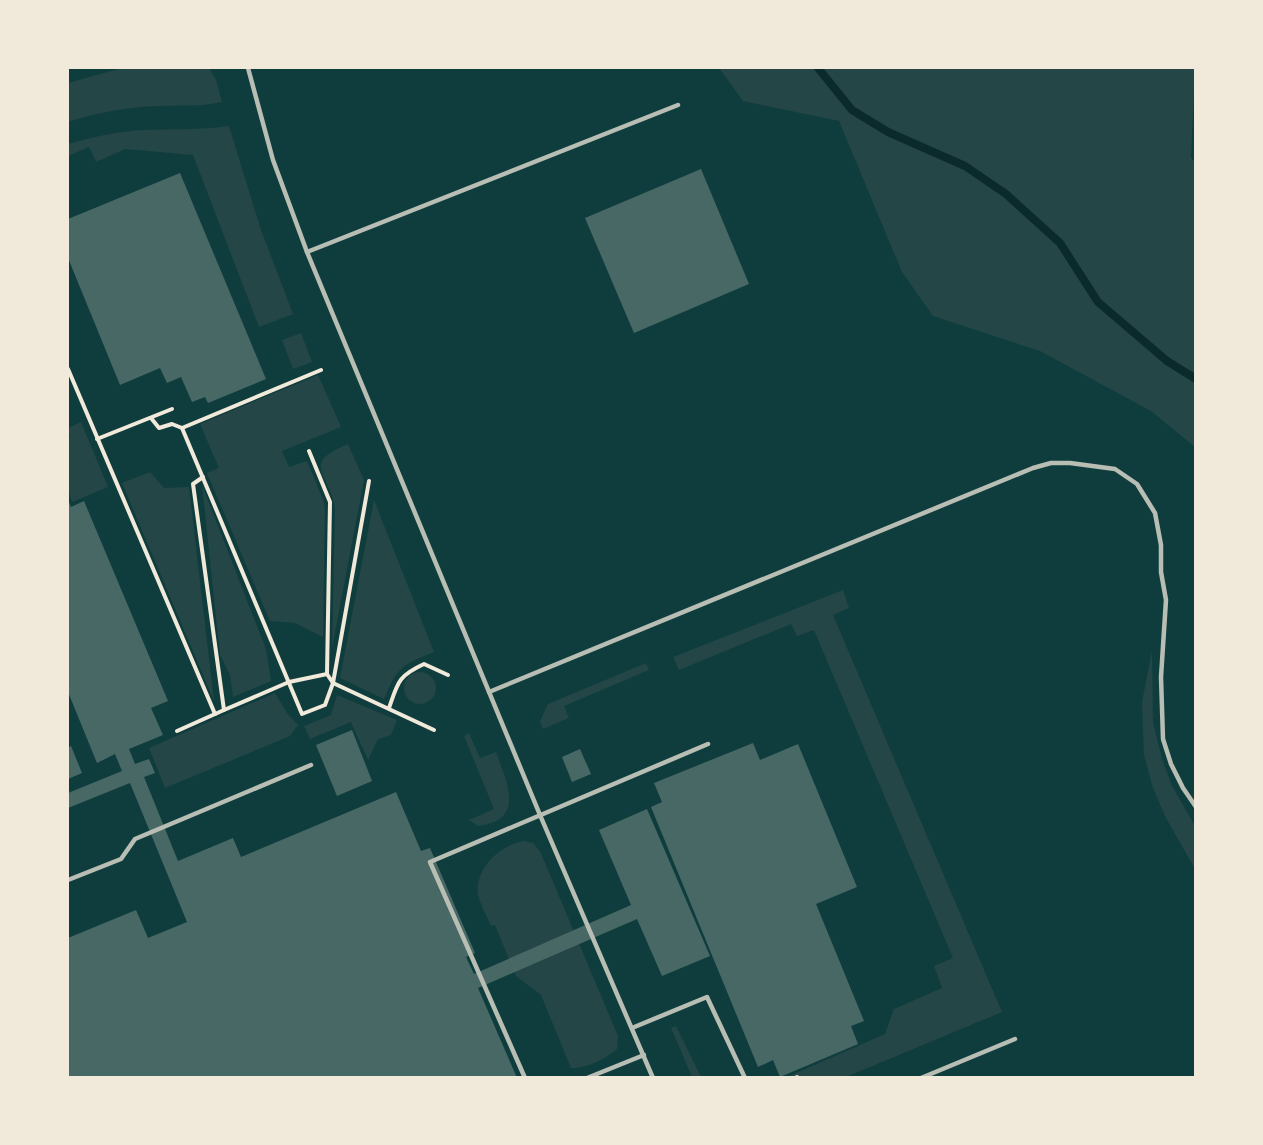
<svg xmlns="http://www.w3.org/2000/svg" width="1263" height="1145" font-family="'Sofia Sans Condensed',sans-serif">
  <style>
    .green { fill: #244646 }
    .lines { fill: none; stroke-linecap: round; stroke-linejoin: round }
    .stream { stroke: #0a2a2b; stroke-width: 8 }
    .building { fill: #486865 }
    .path { stroke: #f1e9da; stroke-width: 4 }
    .service { stroke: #b8beb3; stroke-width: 4.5 }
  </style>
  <rect width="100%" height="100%" fill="#0f3d3e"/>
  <g class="green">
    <path d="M 122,68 L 209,68 L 216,80 L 222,102 C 201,107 178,105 156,106 C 127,107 96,113 68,122 L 68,83 Z"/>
    <polygon points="719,68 1195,68 1191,157 1196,164 1195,447 1151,411 1040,351 933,316 902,272 839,121 743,101"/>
    <path d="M 229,126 L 260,227 L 293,314 L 259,327 L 193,155 L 125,149 L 96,162 L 89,147 L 68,156 L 68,144 C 93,137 119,131 145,130 C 173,129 201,130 229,126 Z"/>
    <polygon points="301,333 312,362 293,369 282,340"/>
    <polygon points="318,375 341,427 282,451 289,467 307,461 324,502 325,512 323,637 295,623 270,621 207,473 219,468 200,424"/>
    <polygon points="81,422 108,487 72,502 68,490 68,439 70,438 68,428"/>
    <path d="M 348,444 L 364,480 L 332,648 L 335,508 C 329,472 300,464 348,444 Z"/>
    <polygon points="150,472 164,488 189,487 214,701 122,483"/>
    <polygon points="202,485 266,649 271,681 233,697 230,675 220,655"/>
    <path d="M 374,500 L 434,652 C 402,665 398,666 384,699 L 340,678 Z"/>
    <polygon points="843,590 849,608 833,615 1002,1012 846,1077 787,1077 885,1034 894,1009 942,988 934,966 953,958 814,630 797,636 791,624 679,670 673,657"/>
    <polygon points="1152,651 1153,722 1162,759 1172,786 1195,826 1195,869 1166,818 1153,788 1144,755 1142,702"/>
    <polygon points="646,663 649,670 564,706 569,718 543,729 540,721 548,704"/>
    <circle cx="420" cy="688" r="16"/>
    <polygon points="275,693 287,713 298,725 290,736 165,788 149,748"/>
    <polygon points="337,695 397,720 391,735 378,739 368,760 351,722 310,739 304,726 331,715"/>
    <path d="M 469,733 L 480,758 L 496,752 C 507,783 526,820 478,826 L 469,820 L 494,809 L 464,736 Z"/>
    <path d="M 524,841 L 533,843 L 540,851 L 618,1036 L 617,1049 C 606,1059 585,1069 571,1068 L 541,995 L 516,976 L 495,925 L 491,926 C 487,916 480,905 478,894 C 475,868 500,845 524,841 Z"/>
    <polygon points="676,1026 701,1077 692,1077 671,1028"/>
  </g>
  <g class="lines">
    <polyline class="stream" points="818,68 852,110 888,132 965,166 1006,194 1060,243 1098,302 1167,361 1196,379"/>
  </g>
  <g class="building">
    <polygon points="701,169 749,284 634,333 585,218"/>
    <polygon points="180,173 266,379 208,403 205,397 192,402 181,377 167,383 160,368 120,385 68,258 68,219"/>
    <polygon points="68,500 71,507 84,501 168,701 151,708 163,735 129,749 135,764 149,759 155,773 144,777 178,861 233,838 241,857 396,792 421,851 430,848 475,953 466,957 474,974 631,905 599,830 647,809 710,956 662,976 637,919 478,988 517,1078 68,1078 68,938 136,910 148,938 187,922 130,783 68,808 68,793 122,771 115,754 97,763 68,692"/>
    <polygon points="352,730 372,781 337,796 316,745"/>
    <polygon points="753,743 760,760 798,744 857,887 816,904 864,1021 851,1026 858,1044 780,1077 773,1060 758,1067 651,807 662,802 654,783"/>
    <polygon points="71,746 82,773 68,779 68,748"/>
    <polygon points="580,749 591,774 572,782 562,757"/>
  </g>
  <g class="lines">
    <g class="path">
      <polyline points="68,369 215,714"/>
      <polyline points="321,370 182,428 302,714 325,705 333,683 369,481"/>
      <polyline points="151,418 159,428 172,424 182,428"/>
      <polyline points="97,439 172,409"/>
      <polyline points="309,451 330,502 327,674 333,683 434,730"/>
      <path d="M 389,708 C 398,682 398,676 424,664 L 448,675"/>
      <polyline points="224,710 289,682 327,674"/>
      <polyline points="177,731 224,710 193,484 203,477"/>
      <polyline points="797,1077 798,1078"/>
    </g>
    <g class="service">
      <polyline points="248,68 273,160 307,252 540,815 653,1078"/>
      <polyline points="307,252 678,105"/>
      <polyline points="489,692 1033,468 1051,463 1070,463 1115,469 1137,484 1155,513 1161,545 1161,572 1166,600 1161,677 1163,739 1171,764 1183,788 1196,807"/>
      <polyline points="68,880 121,859 135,839 311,765"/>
      <polyline points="632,1028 707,997 745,1078"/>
      <polyline points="525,1078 430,862 708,744"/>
      <polyline points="587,1078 644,1055"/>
      <polyline points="921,1078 1015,1039"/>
    </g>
  </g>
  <rect width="1263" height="1145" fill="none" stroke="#f1e9da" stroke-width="138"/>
</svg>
